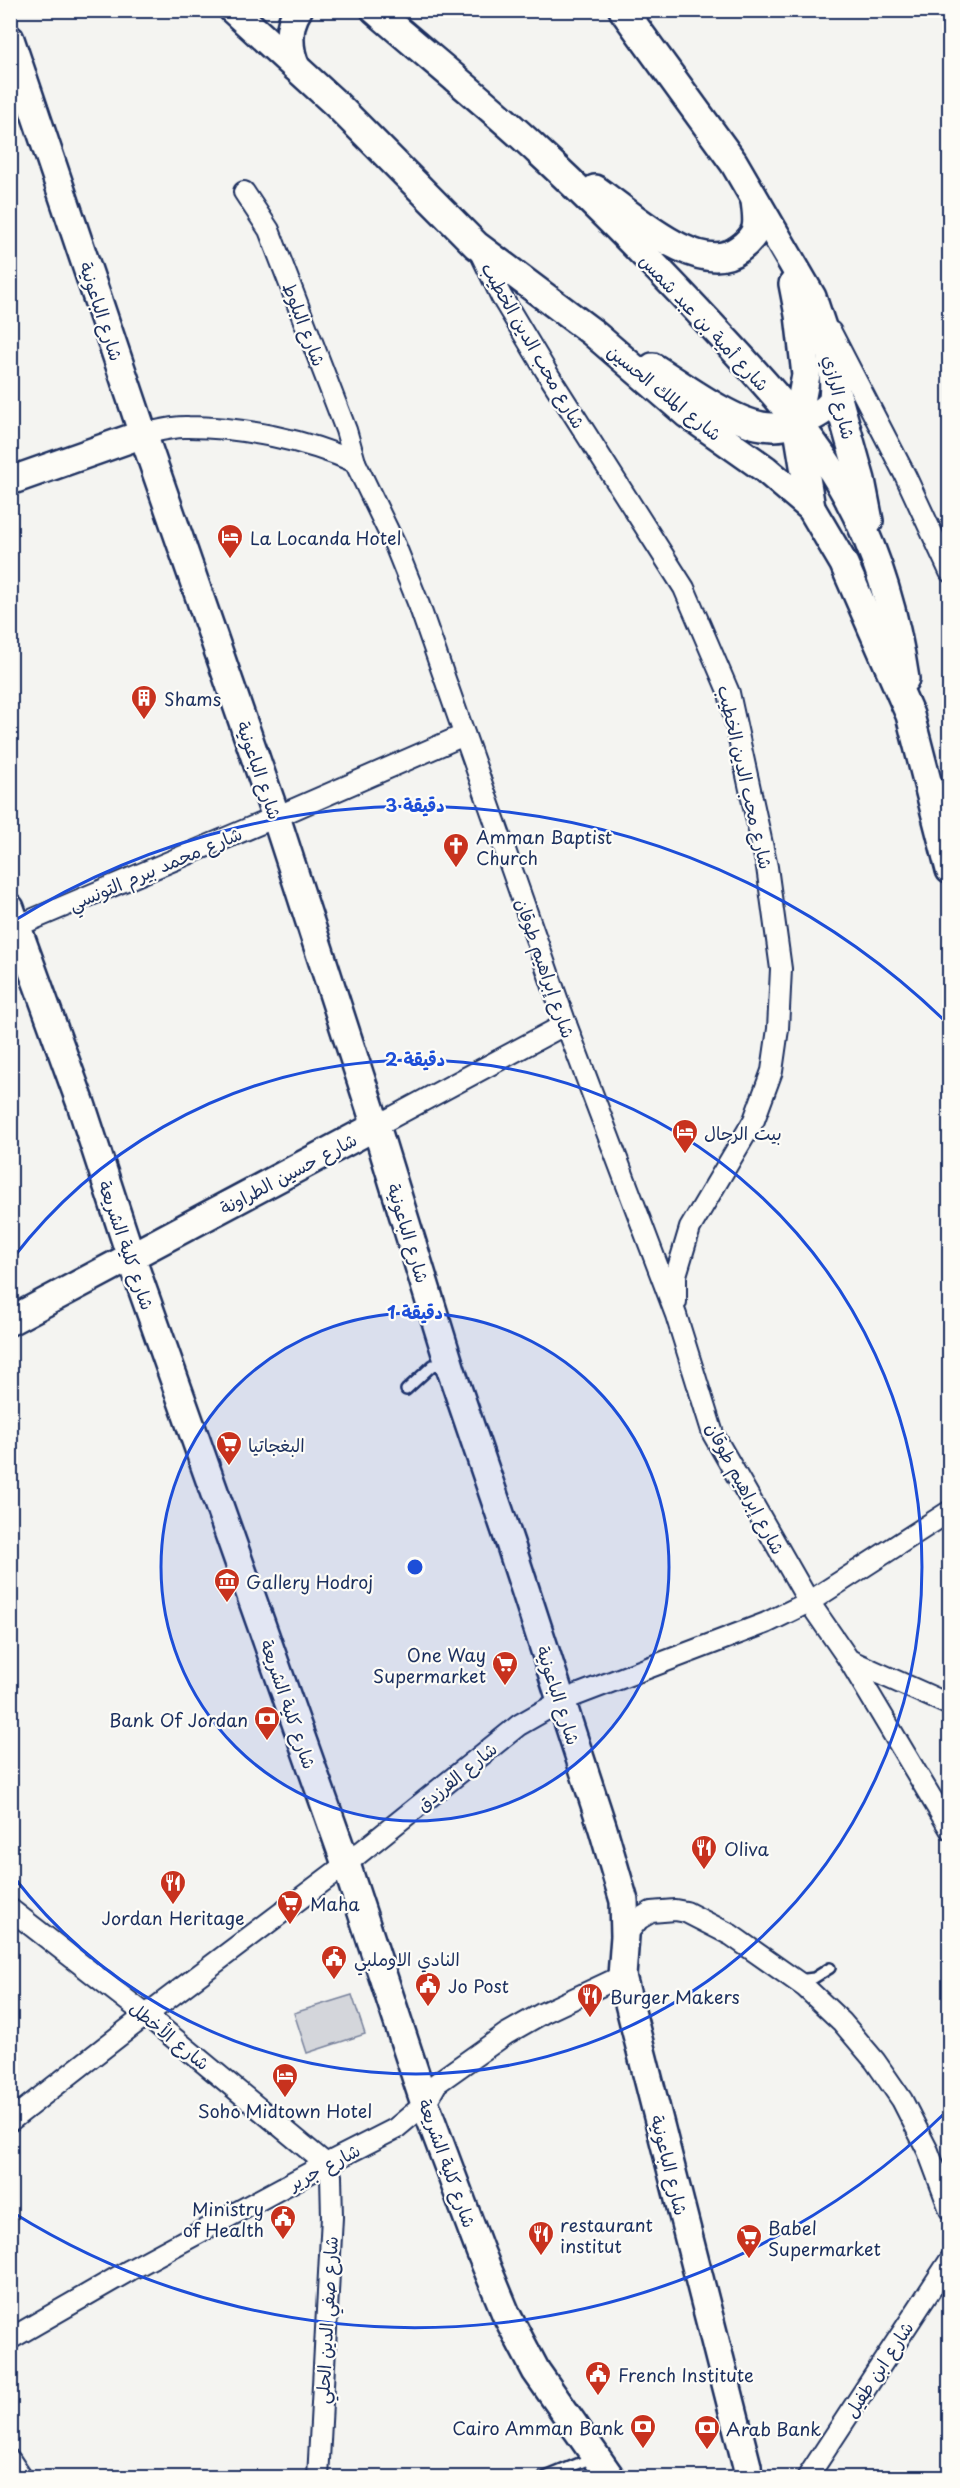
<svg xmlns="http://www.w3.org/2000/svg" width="960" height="2488" font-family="'Playpen Sans','Playpen Sans Arabic',sans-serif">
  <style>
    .pitch { fill: #d4d6db; stroke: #78829c; stroke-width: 1.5 }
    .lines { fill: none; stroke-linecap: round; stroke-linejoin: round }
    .lane-casing { stroke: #1b2f5e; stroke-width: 14 }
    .street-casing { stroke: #1b2f5e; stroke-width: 24 }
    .secondary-casing { stroke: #1b2f5e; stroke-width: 32 }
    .lane { stroke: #fdfcf7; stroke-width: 9 }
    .street { stroke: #fdfcf7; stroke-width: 20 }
    .secondary { stroke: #fdfcf7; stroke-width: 27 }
    .ring { fill: none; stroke: #1d4ed8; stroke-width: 3 }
    .labels { text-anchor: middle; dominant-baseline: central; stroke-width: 4.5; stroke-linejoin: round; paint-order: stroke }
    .street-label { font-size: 18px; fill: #1b2f5e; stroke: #fdfcf7 }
    .poi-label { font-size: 18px; fill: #1b2f5e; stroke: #fdfcf7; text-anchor: start }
    .centre { fill: #1d4ed8; stroke: #fdfcf7; stroke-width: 3 }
    .ring-label { font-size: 18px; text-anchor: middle; font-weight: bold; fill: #1d4ed8; stroke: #fdfcf7; stroke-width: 4.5; stroke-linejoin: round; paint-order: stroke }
  </style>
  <rect width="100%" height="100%" fill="#f4f4f1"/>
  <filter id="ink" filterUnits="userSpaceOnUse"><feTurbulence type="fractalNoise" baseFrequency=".0167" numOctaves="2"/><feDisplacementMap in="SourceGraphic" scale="12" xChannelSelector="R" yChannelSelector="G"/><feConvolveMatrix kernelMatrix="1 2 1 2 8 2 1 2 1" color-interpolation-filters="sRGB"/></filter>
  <g filter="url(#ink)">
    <polygon class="pitch" points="352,1995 365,2034 307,2053 294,2013"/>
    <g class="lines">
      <defs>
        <g id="lane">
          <polyline points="406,1390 433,1365 447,1367"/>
          <polyline points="798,1980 814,1978 830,1968"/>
          <polyline points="543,2478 592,2458"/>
        </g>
        <g id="street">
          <polyline points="244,192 269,230 346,430 355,462"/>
          <polyline points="478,248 501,296 546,371 684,588 729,693 767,867 781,969 778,1029 772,1071 754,1120 690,1228 676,1275 676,1302"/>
          <polyline points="831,332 905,475 950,572"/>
          <path d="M 143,434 C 157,431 174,426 188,427 C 242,427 306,440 355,462 L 395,545 L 419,605 L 566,1024 L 676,1315 L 713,1434 L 809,1602 L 849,1660 L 950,1829"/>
          <polyline points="10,929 276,817 464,735"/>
          <polyline points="376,1126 566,1024"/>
          <polyline points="849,1660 950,1705"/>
          <polyline points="10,1909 146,2015 326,2164 331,2176 332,2217 318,2478"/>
          <polyline points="625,1936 639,1919 651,1912 675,1910 686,1912 731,1935 805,1987 842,2022 875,2061 902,2100 928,2151 950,2210"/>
          <polyline points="10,2121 146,2015 346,1864 519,1725 561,1701 766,1623 809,1602 950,1511"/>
          <polyline points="10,2339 130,2270 326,2164 395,2129 425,2104 437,2083 506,2034 543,2013 622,1976"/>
          <polyline points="10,2460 22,2478"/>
          <polyline points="807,2478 950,2260"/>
        </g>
        <g id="secondary">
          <polyline points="233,10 336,104 476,245 592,332 687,414 765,469 811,508 844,564 910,715 950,870"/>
          <path d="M 375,10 C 430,58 487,103 540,153 C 600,208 657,267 713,327 C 757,374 806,426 839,482 C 874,541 895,611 905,679"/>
          <polyline points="623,10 734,163 812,297 830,351 834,384 861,480 869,521"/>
          <polyline points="10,39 143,434 276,817 376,1126 451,1370 510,1543 603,1829 624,1901 625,1936 622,1976 747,2466 748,2478"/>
          <path d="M 296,67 C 288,49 287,27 298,10"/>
          <path d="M 595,189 C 628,211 699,280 739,249 C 760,234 758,224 755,201"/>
          <polyline points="793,284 799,315 806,375 797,423 811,508"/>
          <path d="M 653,367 C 682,385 730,421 762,426 C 785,430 819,419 833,401 L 834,384"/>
          <polyline points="10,481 143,434"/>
          <polyline points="10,908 81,1104 131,1257 346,1864 425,2104 480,2251 506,2314 536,2371 611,2478"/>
          <polyline points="10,1321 376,1126"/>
        </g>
      </defs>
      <use href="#lane" class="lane-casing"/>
      <use href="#street" class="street-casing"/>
      <use href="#secondary" class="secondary-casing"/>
      <use href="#lane" class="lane"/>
      <use href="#street" class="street"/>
      <use href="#secondary" class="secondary"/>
    </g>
  </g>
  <circle cx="415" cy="1567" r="254" fill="#1d4ed8" fill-opacity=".12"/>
  <g class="ring">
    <circle cx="415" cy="1567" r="254"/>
    <path d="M13 1258A507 507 0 1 1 13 1876"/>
    <path d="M948 2110A761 761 0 0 1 12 2212M12 922A761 761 0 0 1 948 1024"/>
  </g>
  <defs>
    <symbol id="hotel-pin" viewBox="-11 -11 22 30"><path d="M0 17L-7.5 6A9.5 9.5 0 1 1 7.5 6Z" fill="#c8321e" stroke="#fdfcf7"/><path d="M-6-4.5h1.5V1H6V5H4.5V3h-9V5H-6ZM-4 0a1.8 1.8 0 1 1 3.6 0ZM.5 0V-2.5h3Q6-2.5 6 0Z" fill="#fff"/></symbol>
    <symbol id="building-pin" viewBox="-11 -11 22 30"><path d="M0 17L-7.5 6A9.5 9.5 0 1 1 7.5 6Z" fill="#c8321e" stroke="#fdfcf7"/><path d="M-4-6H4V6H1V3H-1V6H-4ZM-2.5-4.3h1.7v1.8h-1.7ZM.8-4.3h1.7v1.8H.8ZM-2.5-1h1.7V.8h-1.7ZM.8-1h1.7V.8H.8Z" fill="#fff"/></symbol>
    <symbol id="church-pin" viewBox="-11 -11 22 30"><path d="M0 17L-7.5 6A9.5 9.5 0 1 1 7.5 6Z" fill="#c8321e" stroke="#fdfcf7"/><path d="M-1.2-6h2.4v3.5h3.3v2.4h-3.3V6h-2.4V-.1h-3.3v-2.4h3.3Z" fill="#fff"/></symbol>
    <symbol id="supermarket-pin" viewBox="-11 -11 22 30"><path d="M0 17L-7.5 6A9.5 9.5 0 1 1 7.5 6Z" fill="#c8321e" stroke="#fdfcf7"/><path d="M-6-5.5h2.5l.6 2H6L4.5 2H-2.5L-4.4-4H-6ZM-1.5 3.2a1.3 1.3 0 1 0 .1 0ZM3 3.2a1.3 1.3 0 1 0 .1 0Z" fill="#fff"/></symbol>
    <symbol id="museum-pin" viewBox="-11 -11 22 30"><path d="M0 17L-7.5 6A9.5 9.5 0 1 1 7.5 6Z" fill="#c8321e" stroke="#fdfcf7"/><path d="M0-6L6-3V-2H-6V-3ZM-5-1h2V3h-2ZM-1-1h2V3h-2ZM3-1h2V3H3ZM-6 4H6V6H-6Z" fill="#fff"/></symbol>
    <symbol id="bank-pin" viewBox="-11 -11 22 30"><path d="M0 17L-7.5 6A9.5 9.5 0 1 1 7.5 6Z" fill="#c8321e" stroke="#fdfcf7"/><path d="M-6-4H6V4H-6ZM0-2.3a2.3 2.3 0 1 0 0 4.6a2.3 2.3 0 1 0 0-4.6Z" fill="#fff"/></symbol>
    <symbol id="restaurant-pin" viewBox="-11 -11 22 30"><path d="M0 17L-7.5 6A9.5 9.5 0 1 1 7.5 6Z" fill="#c8321e" stroke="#fdfcf7"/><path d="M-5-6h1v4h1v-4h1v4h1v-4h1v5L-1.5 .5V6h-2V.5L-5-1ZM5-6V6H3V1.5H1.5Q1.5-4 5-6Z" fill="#fff"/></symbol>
    <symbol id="civic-pin" viewBox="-11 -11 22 30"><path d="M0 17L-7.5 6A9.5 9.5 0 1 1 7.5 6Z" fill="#c8321e" stroke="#fdfcf7"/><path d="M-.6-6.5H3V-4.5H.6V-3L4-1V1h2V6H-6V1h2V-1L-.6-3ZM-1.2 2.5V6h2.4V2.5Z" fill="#fff"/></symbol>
  </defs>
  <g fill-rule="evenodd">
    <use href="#hotel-pin" x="215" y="522" width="30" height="40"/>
    <use href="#building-pin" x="129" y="683" width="30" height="40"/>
    <use href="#church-pin" x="441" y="831" width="30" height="40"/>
    <use href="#hotel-pin" x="670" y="1117" width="30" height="40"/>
    <use href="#supermarket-pin" x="214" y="1429" width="30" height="40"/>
    <use href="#museum-pin" x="212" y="1566" width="30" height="40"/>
    <use href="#supermarket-pin" x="490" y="1649" width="30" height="40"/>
    <use href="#bank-pin" x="252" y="1704" width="30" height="40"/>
    <use href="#restaurant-pin" x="689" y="1833" width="30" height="40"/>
    <use href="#restaurant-pin" x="158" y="1868" width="30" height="40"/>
    <use href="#supermarket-pin" x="275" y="1888" width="30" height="40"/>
    <use href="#civic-pin" x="319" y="1943" width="30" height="40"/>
    <use href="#civic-pin" x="413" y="1970" width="30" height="40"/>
    <use href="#restaurant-pin" x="575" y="1981" width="30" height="40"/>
    <use href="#hotel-pin" x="270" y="2061" width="30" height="40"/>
    <use href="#civic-pin" x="268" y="2203" width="30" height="40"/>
    <use href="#restaurant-pin" x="526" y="2219" width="30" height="40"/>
    <use href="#supermarket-pin" x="734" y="2222" width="30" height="40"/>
    <use href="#civic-pin" x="583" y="2359" width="30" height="40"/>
    <use href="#bank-pin" x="628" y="2412" width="30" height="40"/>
    <use href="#bank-pin" x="692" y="2413" width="30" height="40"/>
  </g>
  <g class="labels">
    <g class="street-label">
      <text transform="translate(102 311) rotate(72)">شارع الباعونية</text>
      <text transform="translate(705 322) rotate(47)">شارع أمية بن عبد شمس</text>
      <text transform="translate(305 324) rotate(69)">شارع البلوط</text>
      <text transform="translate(534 345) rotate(60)">شارع محب الدين الخطيب</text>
      <text transform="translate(665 392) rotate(39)">شارع الملك الحسين</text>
      <text transform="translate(840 397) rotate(77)">شارع الرازي</text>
      <text transform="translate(260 770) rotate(71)">شارع الباعونية</text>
      <text transform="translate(746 777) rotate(77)">شارع محب الدين الخطيب</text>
      <text transform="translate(155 868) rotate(-23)">شارع محمد بيرم التونسي</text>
      <text transform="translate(546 968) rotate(71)">شارع إبراهيم طوقان</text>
      <text transform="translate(288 1173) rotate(-28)">شارع حسين الطراونة</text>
      <text transform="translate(409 1233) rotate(73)">شارع الباعونية</text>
      <text transform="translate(127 1245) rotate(71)">شارع كلية الشريعة</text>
      <text transform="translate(746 1488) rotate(62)">شارع إبراهيم طوقان</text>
      <text transform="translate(559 1695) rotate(72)">شارع الباعونية</text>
      <text transform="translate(289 1704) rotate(71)">شارع كلية الشريعة</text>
      <text transform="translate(456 1776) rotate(-39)">شارع الفرزدق</text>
      <text transform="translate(170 2035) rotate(39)">شارع الأخطل</text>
      <text transform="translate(448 2163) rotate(70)">شارع كلية الشريعة</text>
      <text transform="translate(670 2165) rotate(76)">شارع الباعونية</text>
      <text transform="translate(324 2166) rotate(-28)">شارع جرير</text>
      <text transform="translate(326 2320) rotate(-87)">شارع صفي الدين الحلي</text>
      <text transform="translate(878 2369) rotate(-57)">شارع ابن طفيل</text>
    </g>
    <g class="poi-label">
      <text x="250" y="537">La Locanda Hotel</text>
      <text x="164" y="698">Shams</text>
      <text x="476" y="836">Amman Baptist<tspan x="476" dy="21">Church</tspan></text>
      <text x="704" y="1132">بيت الرحال</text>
      <text x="248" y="1444">البغجاتيا</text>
      <text x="246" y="1581">Gallery Hodroj</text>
      <text x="486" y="1654" text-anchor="end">One Way<tspan x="486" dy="21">Supermarket</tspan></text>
      <text x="248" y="1719" text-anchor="end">Bank Of Jordan</text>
      <text x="724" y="1848">Oliva</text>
      <text x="310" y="1903">Maha</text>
      <text x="173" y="1917" text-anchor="middle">Jordan Heritage</text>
      <text x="354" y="1958">النادي الاوملبي</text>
      <text x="448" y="1985">Jo Post</text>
      <text x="610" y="1996">Burger Makers</text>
      <text x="285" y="2110" text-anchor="middle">Soho Midtown Hotel</text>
      <text x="264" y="2208" text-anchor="end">Ministry<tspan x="264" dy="21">of Health</tspan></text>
      <text x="560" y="2224">restaurant<tspan x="560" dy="21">institut</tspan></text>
      <text x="768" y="2227">Babel<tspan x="768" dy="21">Supermarket</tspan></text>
      <text x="618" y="2374">French Institute</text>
      <text x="624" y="2427" text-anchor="end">Cairo Amman Bank</text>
      <text x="726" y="2428">Arab Bank</text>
    </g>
  </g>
  <circle cx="415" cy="1567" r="9" class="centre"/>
  <g class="ring-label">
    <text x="415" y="812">3 دقيقة</text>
    <text x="415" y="1066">2 دقيقة</text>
    <text x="415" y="1319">1 دقيقة</text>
  </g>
  <rect width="960" height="2488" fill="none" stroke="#fdfcf7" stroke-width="36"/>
  <rect x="18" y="18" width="924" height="2452" fill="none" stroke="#1b2f5e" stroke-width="2" filter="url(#ink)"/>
</svg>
